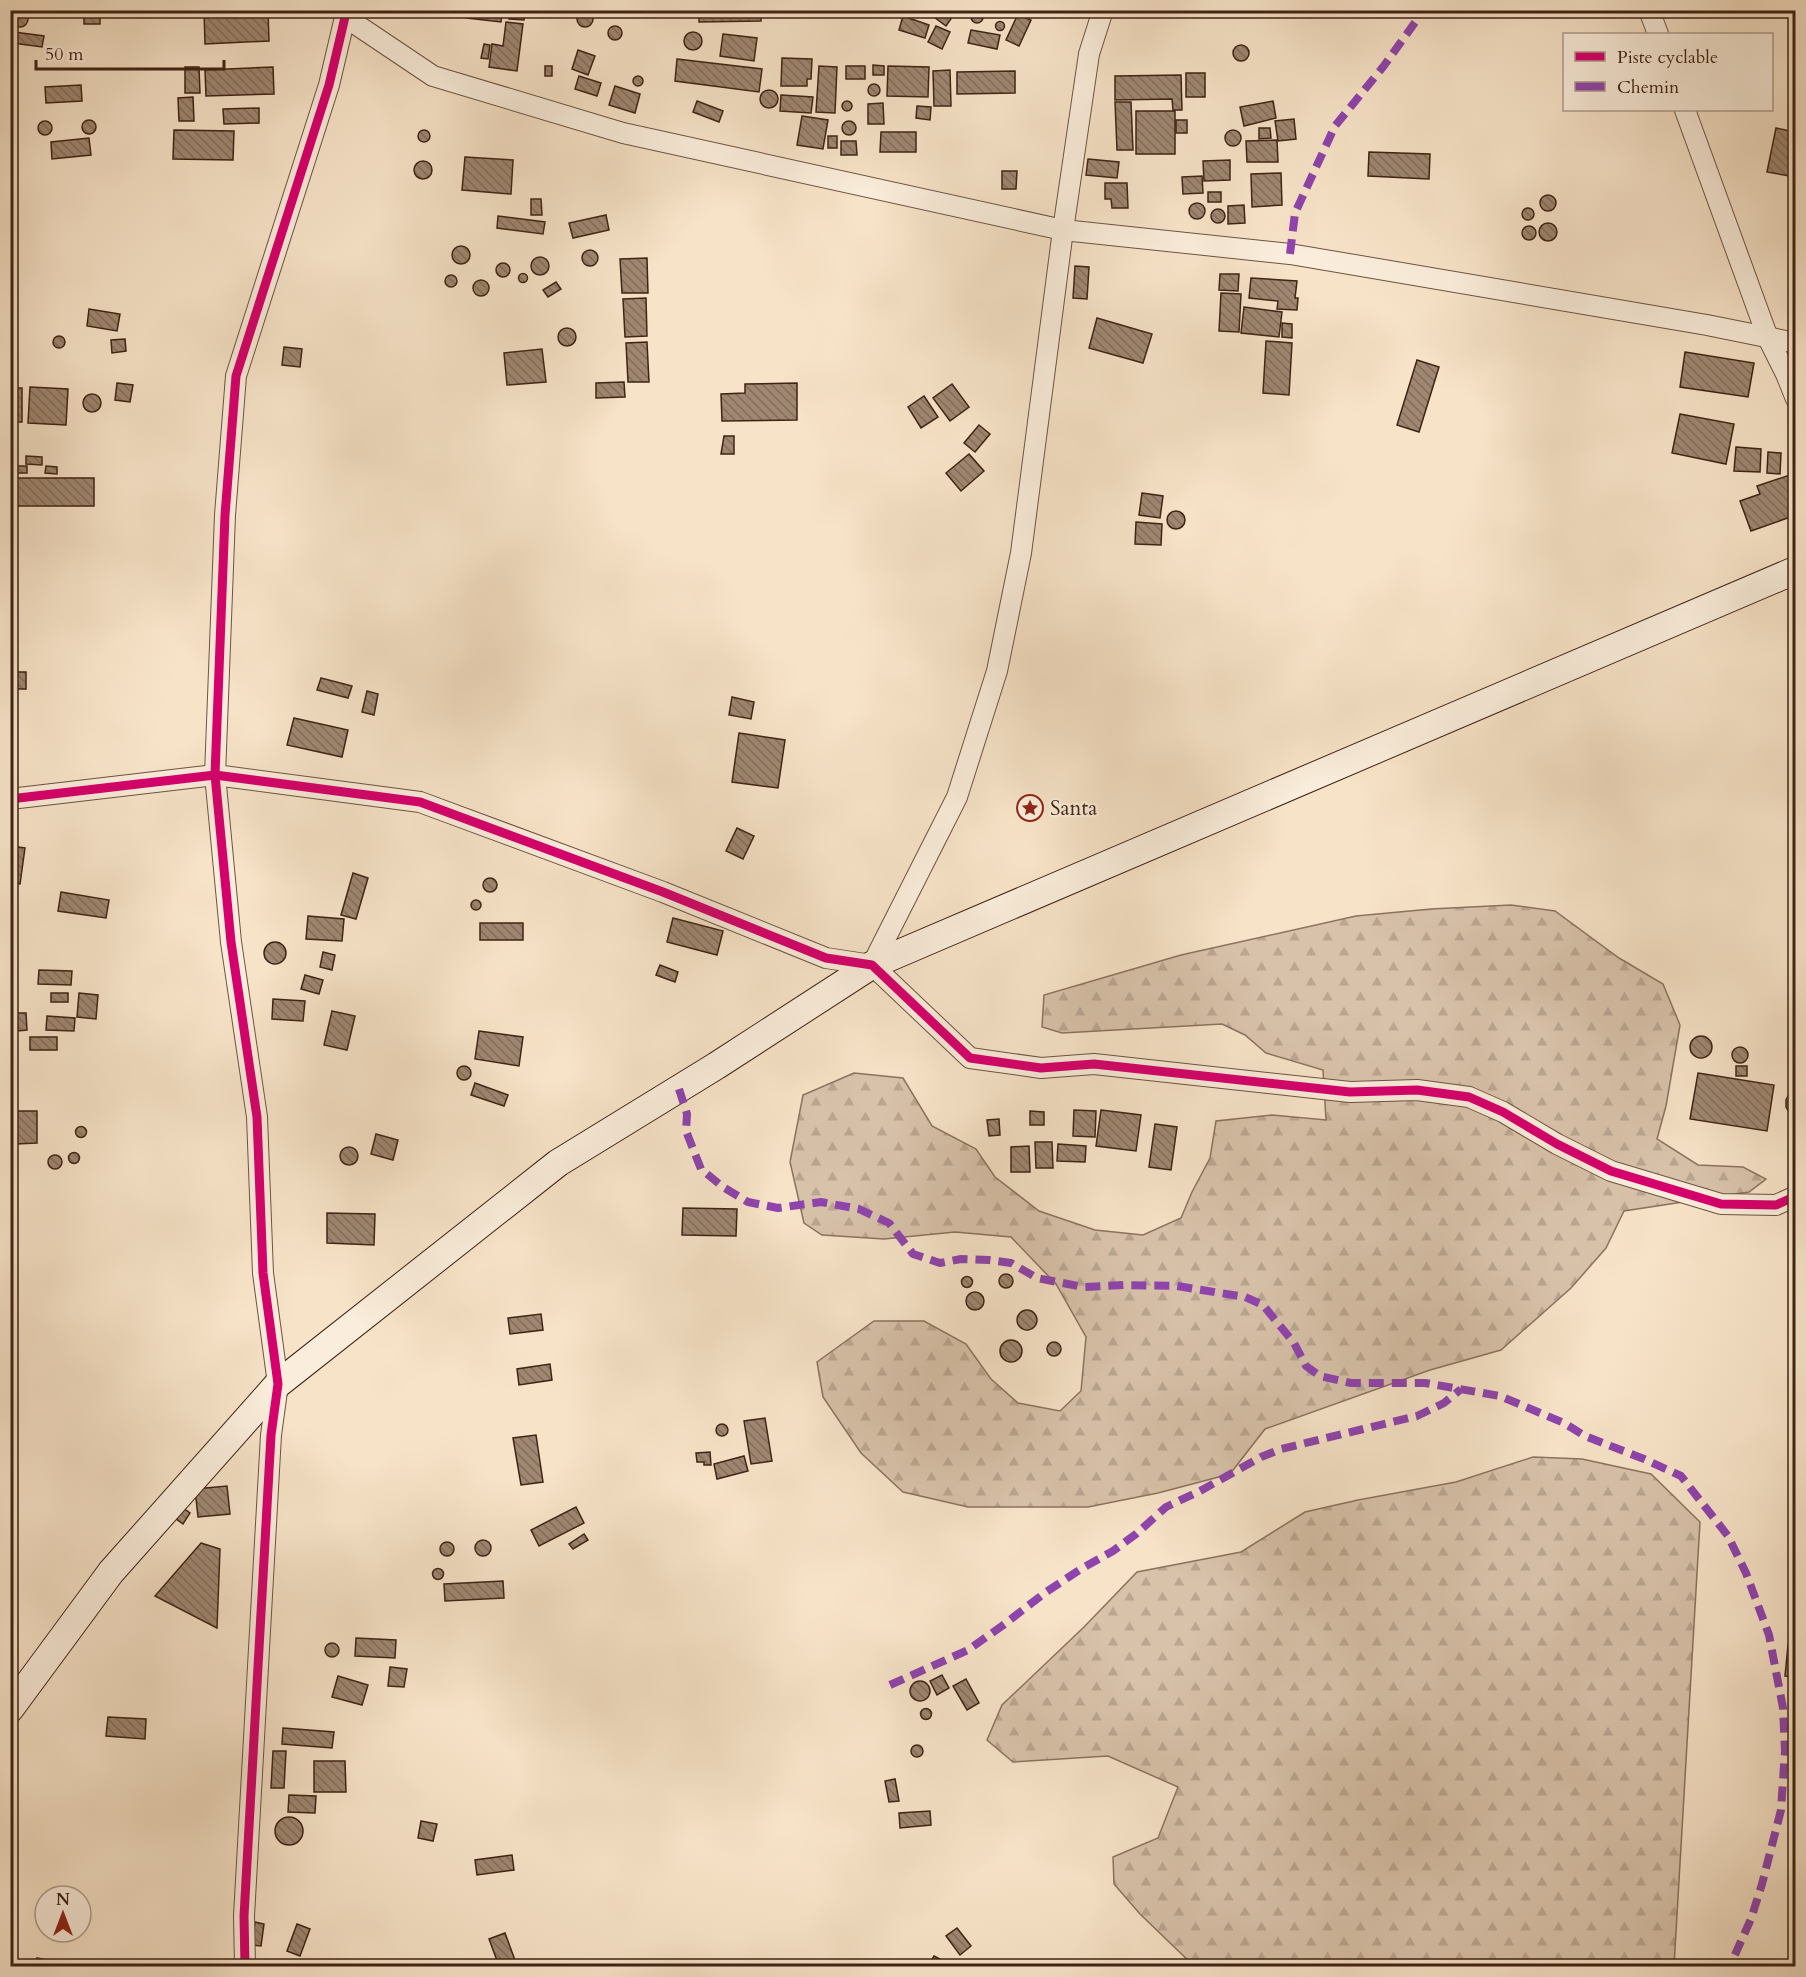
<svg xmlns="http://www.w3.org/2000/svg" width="1806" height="1977" font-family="Cardo,serif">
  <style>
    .forest { fill: url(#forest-firs); stroke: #8c7260; stroke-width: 1.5 }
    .building { fill: url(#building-back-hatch); stroke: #3f2315; stroke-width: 1.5 }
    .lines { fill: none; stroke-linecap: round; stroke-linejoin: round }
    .street-casing { stroke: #6d5342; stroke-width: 22 }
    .secondary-casing { stroke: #3f2315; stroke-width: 29 }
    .street { stroke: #faeddb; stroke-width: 20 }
    .secondary { stroke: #faeddb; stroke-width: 27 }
    .quiet { stroke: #8e44ad; stroke-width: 8; stroke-dasharray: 15 8; stroke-linecap: butt }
    .cycleway-casing { stroke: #faeddb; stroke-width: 13 }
    .cycleway { stroke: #d6006c; stroke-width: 9 }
    .labels { text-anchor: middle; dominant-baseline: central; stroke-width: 4.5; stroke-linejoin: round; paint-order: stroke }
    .poi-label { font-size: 21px; fill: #3f2315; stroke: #faeddb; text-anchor: start }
  </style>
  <defs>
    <pattern id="forest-firs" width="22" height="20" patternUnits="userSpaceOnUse" patternTransform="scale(1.5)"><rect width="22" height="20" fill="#d8c2aa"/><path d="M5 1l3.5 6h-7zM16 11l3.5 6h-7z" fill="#baa691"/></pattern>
    <pattern id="building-back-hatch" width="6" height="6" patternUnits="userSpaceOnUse" patternTransform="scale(1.5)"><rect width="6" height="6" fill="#9f8772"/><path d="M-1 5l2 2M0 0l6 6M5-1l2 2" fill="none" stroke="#836e5c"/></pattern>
  </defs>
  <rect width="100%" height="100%" fill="#f7e3c8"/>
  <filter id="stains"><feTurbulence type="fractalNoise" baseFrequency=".00333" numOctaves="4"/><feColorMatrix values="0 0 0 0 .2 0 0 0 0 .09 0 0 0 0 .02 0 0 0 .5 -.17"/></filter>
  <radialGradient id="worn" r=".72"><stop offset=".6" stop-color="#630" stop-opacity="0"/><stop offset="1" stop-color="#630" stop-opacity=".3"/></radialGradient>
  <g class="forest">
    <polygon points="1511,905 1555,911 1619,958 1663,984 1680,1025 1666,1106 1657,1139 1698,1165 1743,1167 1766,1179 1749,1192 1624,1211 1606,1248 1571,1288 1501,1350 1430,1370 1265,1429 1230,1474 1158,1493 1088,1507 968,1507 903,1492 861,1453 823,1397 817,1362 874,1321 924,1321 966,1344 991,1379 1018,1403 1060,1411 1081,1391 1086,1337 1056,1284 1011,1237 955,1232 884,1239 822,1235 804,1223 790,1162 803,1095 854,1073 903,1078 932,1126 976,1149 995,1177 1039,1211 1095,1230 1143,1235 1181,1218 1192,1192 1210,1158 1216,1121 1272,1115 1326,1120 1323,1070 1266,1053 1245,1035 1222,1024 1062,1033 1042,1027 1044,995 1181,955 1356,916 1431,909"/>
    <polygon points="1533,1457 1582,1459 1651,1474 1700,1522 1674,1966 1194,1966 1140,1914 1114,1884 1113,1857 1158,1838 1178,1787 1108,1756 1013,1762 987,1740 1002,1705 1084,1627 1137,1572 1241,1552 1305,1512 1358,1500 1456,1482"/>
  </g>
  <g class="building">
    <rect x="84" y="10" width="16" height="14"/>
    <polygon points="204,10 268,10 269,41 205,44"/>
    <polygon points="468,10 502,10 501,22 467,18"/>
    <polygon points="510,10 525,10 524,20 509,19"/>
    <polygon points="550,10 572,10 570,16"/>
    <polygon points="699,10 761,10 761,21 699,22"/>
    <polygon points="938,10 951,10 955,13 946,26 934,17"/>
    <circle cx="585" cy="19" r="8"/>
    <circle cx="20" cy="19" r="8"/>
    <circle cx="977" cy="17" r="6"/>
    <polygon points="1018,14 1031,20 1019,46 1006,40"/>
    <polygon points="903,16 929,25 925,38 899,30"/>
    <circle cx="1000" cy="26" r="4.5"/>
    <polygon points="506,22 523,24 517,71 489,67 492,44 503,46"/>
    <circle cx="615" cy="33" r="7"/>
    <polygon points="936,26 950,32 942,49 928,42"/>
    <polygon points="971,30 1000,35 997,49 968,43"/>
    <polygon points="14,32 44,36 42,47 13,43"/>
    <circle cx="693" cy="41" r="9"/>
    <polygon points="723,34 757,38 754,61 720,56"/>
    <polygon points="484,44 490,45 488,59 481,58"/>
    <circle cx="1241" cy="53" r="8"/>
    <polygon points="578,50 595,56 588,75 572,69"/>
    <polygon points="782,58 812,59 811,79 807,79 807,86 781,86"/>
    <polygon points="677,59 762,69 759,92 675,81"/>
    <polygon points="873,65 884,66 884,75 873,75"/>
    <rect x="545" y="66" width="7" height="10"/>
    <polygon points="819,66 837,67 835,113 816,112"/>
    <rect x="846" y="66" width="19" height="13"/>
    <polygon points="888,66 929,67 928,97 887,96"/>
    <polygon points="185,67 199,67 200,93 185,93"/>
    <polygon points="273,67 274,94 206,96 205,70"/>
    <polygon points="950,70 951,106 934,106 933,71"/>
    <polygon points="1015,71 1015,93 957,94 957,72"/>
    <rect x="1186" y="73" width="19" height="24"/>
    <polygon points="1181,75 1182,110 1173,110 1172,99 1115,100 1115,76"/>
    <circle cx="638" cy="81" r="5"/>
    <polygon points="579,76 601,83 597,96 575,89"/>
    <circle cx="874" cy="90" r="6"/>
    <polygon points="81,85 82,101 46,103 45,87"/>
    <polygon points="615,86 640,94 635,113 609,105"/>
    <circle cx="769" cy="99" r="9"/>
    <polygon points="781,95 813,97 811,113 780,111"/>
    <polygon points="193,97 194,121 179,121 178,98"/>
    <circle cx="847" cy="106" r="5"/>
    <polygon points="697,101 723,111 719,122 693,112"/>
    <polygon points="1273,101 1276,118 1244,126 1240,107"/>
    <polygon points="1115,102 1131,102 1133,150 1117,150"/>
    <polygon points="883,103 884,124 868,124 868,104"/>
    <polygon points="917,106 931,107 930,120 916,118"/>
    <polygon points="259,108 259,123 224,124 223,109"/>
    <rect x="1136" y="111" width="39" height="43"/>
    <polygon points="802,116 828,120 823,149 797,145"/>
    <polygon points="1294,119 1296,139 1278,141 1275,121"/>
    <circle cx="89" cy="127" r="7"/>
    <rect x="1176" y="120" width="11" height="13"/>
    <circle cx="45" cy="128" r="7"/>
    <circle cx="849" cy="128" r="7"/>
    <polygon points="1259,128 1270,128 1271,138 1259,139"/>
    <polygon points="1776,128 1796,132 1796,177 1767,172"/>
    <circle cx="424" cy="136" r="6"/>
    <polygon points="174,130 234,131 233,160 173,159"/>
    <circle cx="1233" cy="138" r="8"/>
    <polygon points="881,132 916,132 916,152 880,152"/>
    <rect x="828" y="136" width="9" height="12"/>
    <polygon points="89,138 91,155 52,159 51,142"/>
    <polygon points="1277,140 1278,162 1247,162 1246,141"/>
    <polygon points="841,141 856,141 857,155 841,155"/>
    <polygon points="1369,152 1430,154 1429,179 1368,176"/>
    <polygon points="465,157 513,160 511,194 462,190"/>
    <polygon points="1088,159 1119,162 1117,178 1086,175"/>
    <polygon points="1230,160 1230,180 1204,181 1203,161"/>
    <circle cx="423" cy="170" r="9"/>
    <polygon points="1002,171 1017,171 1016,189 1002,189"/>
    <polygon points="1281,173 1282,205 1252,207 1251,174"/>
    <polygon points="1202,176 1203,193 1183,194 1182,177"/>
    <polygon points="1105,183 1127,183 1128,208 1112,208 1111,199 1105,199"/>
    <rect x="1208" y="192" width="13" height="10"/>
    <circle cx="1548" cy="203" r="8"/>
    <polygon points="531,199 541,199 542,215 531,215"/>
    <circle cx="1197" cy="211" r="8"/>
    <polygon points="1244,205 1245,223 1228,224 1228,206"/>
    <circle cx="1528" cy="214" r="6"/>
    <circle cx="1218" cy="216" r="7"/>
    <polygon points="606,215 609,230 573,238 569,223"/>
    <polygon points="498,216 545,222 543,234 497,228"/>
    <circle cx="1548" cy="232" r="9"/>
    <circle cx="1529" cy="233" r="7"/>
    <circle cx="461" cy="255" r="9"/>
    <circle cx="590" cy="258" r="8"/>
    <circle cx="540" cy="266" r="9"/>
    <polygon points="647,258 648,293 622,293 620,259"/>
    <circle cx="503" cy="270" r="7"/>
    <polygon points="1075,266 1089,267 1087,299 1073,298"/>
    <circle cx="523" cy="278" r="4.5"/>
    <polygon points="1220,274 1239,274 1238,291 1219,290"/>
    <circle cx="451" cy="281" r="6"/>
    <polygon points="1251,278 1297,281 1295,298 1298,298 1297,310 1277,309 1278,301 1249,298"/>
    <circle cx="481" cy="288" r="8"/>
    <polygon points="556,282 561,289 548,297 543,290"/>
    <polygon points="1221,293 1241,294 1239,332 1219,331"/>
    <polygon points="646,298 647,336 625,337 623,299"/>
    <polygon points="1244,307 1282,312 1279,337 1241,333"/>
    <polygon points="89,309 120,314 117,331 87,326"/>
    <polygon points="1097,318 1152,334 1143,363 1089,348"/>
    <polygon points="1282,323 1292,324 1292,338 1282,337"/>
    <circle cx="567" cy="337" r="9"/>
    <circle cx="59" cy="342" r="6"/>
    <polygon points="125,339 126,351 112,353 111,340"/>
    <polygon points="1266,341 1292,343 1289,395 1263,393"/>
    <polygon points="647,342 649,382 628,382 626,343"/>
    <polygon points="284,347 302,349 300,367 282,365"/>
    <polygon points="542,349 546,382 507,385 504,353"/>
    <polygon points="1685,352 1754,363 1748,397 1680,387"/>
    <polygon points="1417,360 1439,367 1419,432 1397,425"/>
    <polygon points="624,382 625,397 596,398 596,383"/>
    <polygon points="117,383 133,385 130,402 115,400"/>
    <polygon points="797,383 797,420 722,421 721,394 745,393 745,384"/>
    <polygon points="952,384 969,407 950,421 933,398"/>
    <polygon points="30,387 68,389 66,425 28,423"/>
    <rect x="11" y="388" width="11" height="34"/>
    <circle cx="92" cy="403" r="9"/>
    <polygon points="924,396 938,417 921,428 908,407"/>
    <polygon points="1680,414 1734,424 1726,464 1672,453"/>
    <polygon points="979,425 990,434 975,452 964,443"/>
    <polygon points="724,436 734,436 734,454 721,454"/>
    <polygon points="1736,447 1761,449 1760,472 1734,471"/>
    <polygon points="1768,452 1781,453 1780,474 1767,473"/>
    <polygon points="969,454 984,471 961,491 946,473"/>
    <polygon points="26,456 42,457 42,465 26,464"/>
    <rect x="10" y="466" width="17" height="7"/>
    <polygon points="46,466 57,467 57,474 45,473"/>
    <polygon points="1796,473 1796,515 1751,531 1740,501 1760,494 1757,486"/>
    <rect x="12" y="478" width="82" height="28"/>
    <polygon points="1142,493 1163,496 1160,518 1139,515"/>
    <circle cx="1176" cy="520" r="9"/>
    <polygon points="1136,522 1162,524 1161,545 1135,544"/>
    <rect x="10" y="672" width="16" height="17"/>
    <polygon points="321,678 352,686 348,698 317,690"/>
    <polygon points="367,691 378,694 374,715 362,712"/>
    <polygon points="732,697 754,702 751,719 729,715"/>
    <polygon points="294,718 348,730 342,757 287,745"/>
    <polygon points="739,733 785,740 778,788 732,782"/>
    <polygon points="737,828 754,836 743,859 726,851"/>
    <polygon points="10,846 25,848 20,884 10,883"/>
    <polygon points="353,873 368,878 356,919 341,915"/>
    <circle cx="490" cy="885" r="7"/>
    <polygon points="61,892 109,900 106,918 58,911"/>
    <circle cx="476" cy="905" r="5"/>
    <polygon points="308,916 344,919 342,941 306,939"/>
    <polygon points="673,918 723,931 717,955 667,942"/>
    <rect x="480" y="923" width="43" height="17"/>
    <circle cx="275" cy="953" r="11"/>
    <polygon points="323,952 335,955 332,970 320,967"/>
    <polygon points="660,965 678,972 675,982 656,975"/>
    <polygon points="39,970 72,971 71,985 38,984"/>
    <polygon points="305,975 323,980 319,994 301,989"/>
    <rect x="51" y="993" width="17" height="9"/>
    <polygon points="79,993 98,995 96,1019 77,1017"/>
    <polygon points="273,999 305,1001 303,1021 272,1019"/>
    <polygon points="332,1011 355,1016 347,1050 324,1045"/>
    <polygon points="16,1013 26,1013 27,1030 18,1031"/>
    <polygon points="47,1016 75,1018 74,1031 46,1030"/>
    <polygon points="479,1031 523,1037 519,1066 475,1059"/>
    <circle cx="1701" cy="1047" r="11"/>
    <rect x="30" y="1037" width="27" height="13"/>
    <circle cx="1740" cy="1055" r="8"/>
    <rect x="1736" y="1066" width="11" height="10"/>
    <circle cx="464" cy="1073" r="7"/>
    <polygon points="1698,1073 1774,1085 1767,1131 1690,1119"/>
    <polygon points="475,1083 508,1095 504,1106 471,1095"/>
    <polygon points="1795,1090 1796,1090 1796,1116 1790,1114 1786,1107 1786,1100 1789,1094"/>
    <polygon points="1074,1110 1096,1111 1095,1137 1073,1136"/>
    <polygon points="1101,1110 1141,1115 1136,1151 1096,1146"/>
    <polygon points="15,1111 37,1111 37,1143 16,1144"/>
    <polygon points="1030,1111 1044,1112 1044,1125 1030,1125"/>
    <polygon points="999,1119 1000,1135 989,1136 987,1120"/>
    <polygon points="1155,1124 1177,1127 1171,1170 1149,1167"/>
    <circle cx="81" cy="1132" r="5.5"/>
    <polygon points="376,1134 398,1140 393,1160 371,1154"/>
    <polygon points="1035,1142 1052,1142 1053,1168 1036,1168"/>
    <polygon points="1058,1144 1086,1146 1085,1162 1057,1161"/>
    <polygon points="1029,1146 1030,1172 1011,1172 1011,1147"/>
    <circle cx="349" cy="1156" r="9"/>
    <circle cx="74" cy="1158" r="5.5"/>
    <circle cx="55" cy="1162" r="7"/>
    <polygon points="683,1208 737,1209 736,1236 682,1235"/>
    <polygon points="327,1213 375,1214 374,1245 327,1243"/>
    <circle cx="1006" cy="1281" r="7"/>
    <circle cx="967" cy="1282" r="5.5"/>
    <circle cx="975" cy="1301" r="9"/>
    <circle cx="1027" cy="1320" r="10"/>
    <polygon points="541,1314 543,1330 510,1334 508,1318"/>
    <circle cx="1011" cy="1351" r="11"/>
    <circle cx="1054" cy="1349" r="7"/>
    <polygon points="550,1364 552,1380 519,1385 517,1369"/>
    <polygon points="765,1418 772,1461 751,1464 744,1421"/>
    <circle cx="722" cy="1430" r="6"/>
    <polygon points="536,1435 543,1482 521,1485 513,1438"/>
    <polygon points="710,1452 711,1465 704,1465 704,1462 697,1462 696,1453"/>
    <polygon points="744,1456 748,1471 717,1479 714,1464"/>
    <polygon points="227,1486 230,1514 198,1517 195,1489"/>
    <polygon points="179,1505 190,1513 183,1524 172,1516"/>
    <polygon points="576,1507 584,1523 539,1546 531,1530"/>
    <polygon points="584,1534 588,1540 573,1549 569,1544"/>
    <circle cx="483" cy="1548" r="8"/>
    <circle cx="447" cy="1549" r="7"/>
    <polygon points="201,1543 220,1549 217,1628 155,1596"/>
    <circle cx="438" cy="1574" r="5.5"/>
    <polygon points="503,1581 504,1598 445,1601 444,1584"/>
    <polygon points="356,1638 396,1640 395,1658 355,1656"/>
    <circle cx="332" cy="1650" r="7"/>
    <polygon points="1788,1645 1796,1646 1796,1677 1785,1676"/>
    <polygon points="390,1667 407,1669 404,1687 388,1686"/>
    <polygon points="942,1675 949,1688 937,1695 930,1681"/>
    <polygon points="338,1676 368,1685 362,1705 332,1697"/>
    <polygon points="966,1679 979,1703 967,1710 953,1686"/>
    <circle cx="920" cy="1691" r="10"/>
    <circle cx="926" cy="1714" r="5.5"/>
    <polygon points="108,1717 146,1719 145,1739 106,1736"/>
    <polygon points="283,1728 334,1732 332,1748 282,1744"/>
    <circle cx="917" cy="1751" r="6"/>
    <polygon points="273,1751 286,1751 284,1788 271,1788"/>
    <polygon points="314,1761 345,1761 346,1792 314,1792"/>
    <polygon points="895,1779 899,1801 889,1802 885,1781"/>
    <polygon points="289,1795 316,1796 315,1813 288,1812"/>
    <polygon points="930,1811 931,1825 900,1828 899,1813"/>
    <circle cx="289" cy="1831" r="14"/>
    <polygon points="421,1821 437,1824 433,1841 418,1838"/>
    <polygon points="512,1855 514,1870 477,1875 475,1860"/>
    <polygon points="255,1922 264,1924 261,1946 252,1945"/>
    <polygon points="297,1924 310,1929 300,1956 287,1951"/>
    <polygon points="957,1928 971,1946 960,1955 946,1936"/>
    <polygon points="505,1933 516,1963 506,1966 499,1966 489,1939"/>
    <polygon points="934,1956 953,1966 928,1966"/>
    <polygon points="37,1958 68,1964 68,1966 36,1966"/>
  </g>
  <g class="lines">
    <defs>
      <g id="street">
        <polyline points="1649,10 1658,34"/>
        <polyline points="345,17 433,76 623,133 1063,230 1290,254 1707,325 1796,343"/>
        <polyline points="1685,110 1768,338 1786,374 1796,399"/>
        <polyline points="10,799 215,775 420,802 663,892 826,958 872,965 970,1058 1041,1068 1094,1064 1350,1092 1417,1090 1469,1097 1503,1112 1557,1144 1611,1171 1721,1204 1776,1205 1796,1196"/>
        <polyline points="872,965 957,797 997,671 1021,553 1063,230 1089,54 1103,10"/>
        <polyline points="245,1966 244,1916 271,1435 278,1384 263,1273 257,1117 231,942 215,775 225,515 236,376 329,85 345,17 345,10"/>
      </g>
      <polyline id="secondary" points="10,1709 111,1572 278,1384 558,1163 716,1066 872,965 1796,570"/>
    </defs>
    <use href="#street" class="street-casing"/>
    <use href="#secondary" class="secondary-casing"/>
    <use href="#street" class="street"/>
    <use href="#secondary" class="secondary"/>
    <g class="quiet">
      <polyline points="1290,254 1295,213 1335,126 1383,67 1424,10"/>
      <polyline points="679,1089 687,1114 686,1131 701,1169 723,1187 748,1202 778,1208 821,1202 859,1209 889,1223 913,1254 940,1263 961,1259 989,1260 1011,1263 1037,1278 1083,1287 1124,1285 1177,1286 1245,1297 1263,1305 1294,1343 1306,1366 1320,1376 1351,1383 1425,1383 1500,1396 1564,1423 1585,1436 1644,1459 1681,1476 1728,1536 1746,1573 1769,1635 1783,1708 1785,1751 1781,1810 1762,1884 1751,1919 1730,1966"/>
      <polyline points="890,1685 968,1650 1002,1626 1046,1592 1081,1569 1113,1551 1136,1534 1166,1507 1200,1491 1261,1457 1281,1449 1417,1416 1444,1403 1461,1389"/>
    </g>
    <defs>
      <g id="cycleway">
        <polyline points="10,799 215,775 420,802 663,892 826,958 872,965 970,1058 1041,1068 1094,1064 1350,1092 1417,1090 1469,1097 1503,1112 1557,1144 1611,1171 1721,1204 1776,1205 1796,1196"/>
        <polyline points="245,1966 244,1916 271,1435 278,1384 263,1273 257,1117 231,942 215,775 225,515 236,376 329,85 345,17 345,10"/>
      </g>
    </defs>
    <use href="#cycleway" class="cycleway-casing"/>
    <use href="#cycleway" class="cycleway"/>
  </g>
  <defs>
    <symbol id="sight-ring" viewBox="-11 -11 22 22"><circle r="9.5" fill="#faeddb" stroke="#8f2418" stroke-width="1.5"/><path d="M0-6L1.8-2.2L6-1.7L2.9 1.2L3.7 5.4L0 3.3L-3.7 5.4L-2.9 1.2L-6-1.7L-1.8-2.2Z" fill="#8f2418"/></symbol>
  </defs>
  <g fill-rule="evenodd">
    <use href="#sight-ring" x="1015" y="793" width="30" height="30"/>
  </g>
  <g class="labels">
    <g class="poi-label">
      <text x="1050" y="808">Santa</text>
    </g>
  </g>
  <rect width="1806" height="1977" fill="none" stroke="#f7e3c8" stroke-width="36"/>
  <rect x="12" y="12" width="1782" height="1953" fill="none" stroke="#3f2315" stroke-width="3"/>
  <rect x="18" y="18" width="1770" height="1941" fill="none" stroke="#3f2315" stroke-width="1.5"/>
  <rect x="1563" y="33" width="210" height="78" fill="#faeddb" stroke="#af9c8c" stroke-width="1.5"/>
  <rect x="1575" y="52" width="30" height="9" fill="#d6006c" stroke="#af9c8c" stroke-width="1.5"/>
  <text x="1617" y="63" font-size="18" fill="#3f2315">Piste cyclable</text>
  <rect x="1575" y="82" width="30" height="9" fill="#8e44ad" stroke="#af9c8c" stroke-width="1.5"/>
  <text x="1617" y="93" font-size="18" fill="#3f2315">Chemin</text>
  <g transform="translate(63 1914)"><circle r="28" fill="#faeddb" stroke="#af9c8c" stroke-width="1.5"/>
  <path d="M0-4.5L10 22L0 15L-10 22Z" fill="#8f2418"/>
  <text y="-9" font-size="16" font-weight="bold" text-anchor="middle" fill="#3f2315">N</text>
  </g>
  <path d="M36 60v9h188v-9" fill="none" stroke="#3f2315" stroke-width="3"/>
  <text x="45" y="60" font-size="18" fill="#3f2315" stroke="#faeddb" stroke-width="4.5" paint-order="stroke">50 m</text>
  <rect width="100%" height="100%" filter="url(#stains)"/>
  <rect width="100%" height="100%" fill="url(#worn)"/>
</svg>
